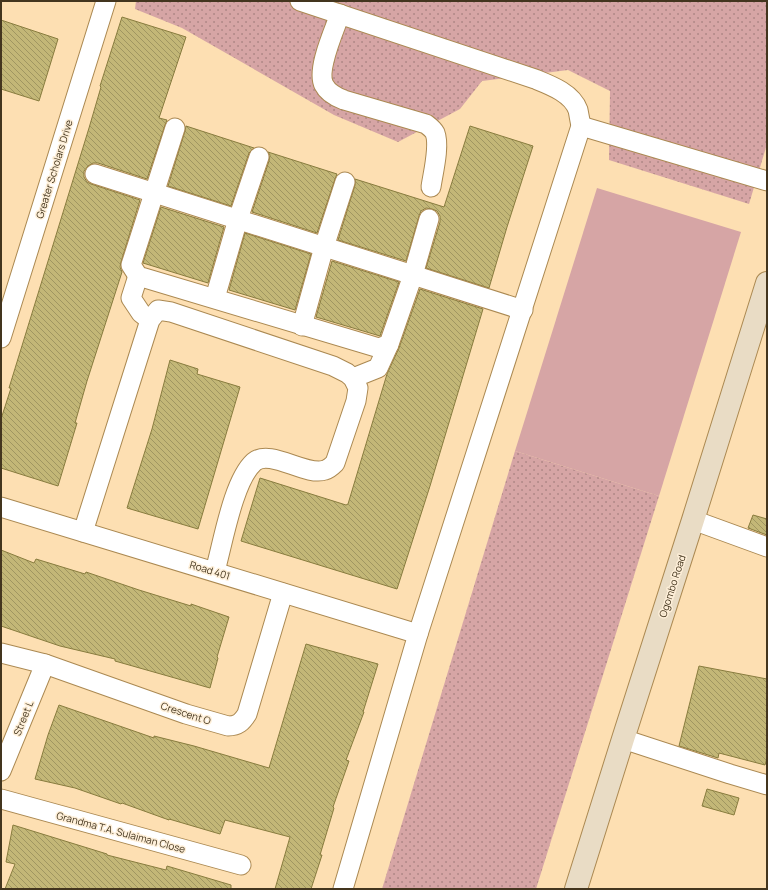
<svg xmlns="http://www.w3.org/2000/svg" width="768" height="890" font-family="Manrope,sans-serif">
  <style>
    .grass { fill: url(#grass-dots) }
    .garden { fill: #d6a5a5 }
    .building { fill: url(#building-back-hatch); stroke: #887c3e }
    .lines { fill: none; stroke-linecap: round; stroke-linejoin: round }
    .street-casing { stroke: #ab8952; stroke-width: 21 }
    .secondary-casing { stroke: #ab8952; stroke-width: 24 }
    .street { stroke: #fff; stroke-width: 19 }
    .secondary { stroke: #e9dcc5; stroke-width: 22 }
    .labels { text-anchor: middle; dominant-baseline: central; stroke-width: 3; stroke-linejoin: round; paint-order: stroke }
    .street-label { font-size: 10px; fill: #43351e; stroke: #feefd8 }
  </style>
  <defs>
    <pattern id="grass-dots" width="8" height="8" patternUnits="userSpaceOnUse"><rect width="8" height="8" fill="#d6a5a5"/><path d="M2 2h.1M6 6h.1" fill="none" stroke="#af8786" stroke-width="1.8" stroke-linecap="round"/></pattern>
    <pattern id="building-back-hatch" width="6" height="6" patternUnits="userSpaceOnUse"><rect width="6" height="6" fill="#c3b777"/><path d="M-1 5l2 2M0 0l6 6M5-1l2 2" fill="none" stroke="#a09661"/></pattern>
  </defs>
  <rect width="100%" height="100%" fill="#fddfb2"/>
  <g class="grass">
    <polygon points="136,1 767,1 767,144 749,204 609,160 610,91 568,70 482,81 460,109 398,142 334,115 182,28 135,9"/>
    <polygon points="515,451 659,496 536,889 382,889"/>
  </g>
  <polygon class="garden" points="597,188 741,232 659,496 515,451"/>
  <g class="building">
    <polygon points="122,17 186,37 159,118 167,120 165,125 147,179 98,163 93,163 88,166 84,171 84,177 87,182 91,184 140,200 121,262 120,267 122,272 87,381 75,423 77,423 58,486 1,468 1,419 11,388 9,388 89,128 101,87 100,86"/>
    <polygon points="1,20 58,39 39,101 1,89"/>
    <polygon points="186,126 254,148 249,153 231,206 168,186 185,131"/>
    <polygon points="470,126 533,146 507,227 489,288 426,268 440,222 440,216 437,211 432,209 426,208 421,211 419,216 406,261 338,240 355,185 355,179 444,207"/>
    <polygon points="268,152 337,174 335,179 317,233 252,212 269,161 270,155"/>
    <polygon points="161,207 224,227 208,283 143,263"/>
    <polygon points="245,233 311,254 295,310 229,290"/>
    <polygon points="332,261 399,282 380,336 316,317"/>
    <polygon points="420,289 483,309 430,486 397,589 241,541 260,478 346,505 348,504 387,374 399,348"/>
    <polygon points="170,360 198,369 197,374 240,387 198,529 127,508 152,429"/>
    <polygon points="753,515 767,519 767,535 748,528"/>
    <polygon points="1,550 34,563 36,559 85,574 86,572 139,590 191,606 191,604 229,617 217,657 218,658 210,688 115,661 115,659 60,646 1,626"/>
    <polygon points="306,644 378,664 363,712 364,712 346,760 349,761 333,807 334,808 320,855 322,855 311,889 275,889 290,837 225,820 220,834 169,819 169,820 122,803 121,804 75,788 35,779 48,735 59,705 154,738 154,736 194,746 269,768"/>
    <polygon points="699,666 767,679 767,758 765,765 719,753 718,758 679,746"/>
    <polygon points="707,789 739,798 734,815 702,806"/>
    <polygon points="13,825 107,854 107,855 166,870 167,866 231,885 231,889 5,889 15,864 6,862"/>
  </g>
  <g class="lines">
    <defs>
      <g id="street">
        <path d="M 300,1 L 535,79 C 550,85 572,93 578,110 C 579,115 580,121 581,126 L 418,634 L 343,889"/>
        <path d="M 340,14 C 334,31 316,70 324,85 C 328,93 336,97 344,100 L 426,124 C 430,127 433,129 435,133 C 440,146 433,173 431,187"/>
        <polyline points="581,126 767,181"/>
        <polyline points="175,128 131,265 138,276 379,348 389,344 413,275 429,219"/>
        <polyline points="95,174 523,310"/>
        <polyline points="138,276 131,298 141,313 150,320"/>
        <polyline points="215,298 238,219 259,157"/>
        <polyline points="302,326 324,247 345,182"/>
        <polyline points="1,338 106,1"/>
        <polyline points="353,378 378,368 389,344"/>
        <polyline points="1,507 418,634"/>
        <polyline points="693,520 767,547"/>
        <path d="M 83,532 L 150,320 L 158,310 L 171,312 L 333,366 L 347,373 L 353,378 L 358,388 L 356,401 L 335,463 C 332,466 329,469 325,470 C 306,477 270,448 254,462 C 233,481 223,543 215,571"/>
        <path d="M 1,653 L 45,664 L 186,714 L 228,726 C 238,726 242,722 247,714 L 283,593"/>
        <polyline points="623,739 730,774 767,785"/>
        <polyline points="1,771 45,664"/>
        <polyline points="1,799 241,865"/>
      </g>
      <polyline id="secondary" points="576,889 623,739 693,520 767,283"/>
    </defs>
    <use href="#street" class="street-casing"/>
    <use href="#secondary" class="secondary-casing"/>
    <use href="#street" class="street"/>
    <use href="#secondary" class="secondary"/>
  </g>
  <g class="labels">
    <g class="street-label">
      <text transform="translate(54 169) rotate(-73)">Greater Scholars Drive</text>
      <text transform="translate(210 570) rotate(17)">Road 401</text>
      <text transform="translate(672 586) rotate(-72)">Ogombo Road</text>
      <text transform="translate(186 713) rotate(18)">Crescent O</text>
      <text transform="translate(23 718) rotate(-68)">Street L</text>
      <text transform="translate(121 832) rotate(15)">Grandma T.A. Sulaiman Close</text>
    </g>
  </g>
  <rect width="768" height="890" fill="none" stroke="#43351e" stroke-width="4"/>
</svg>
